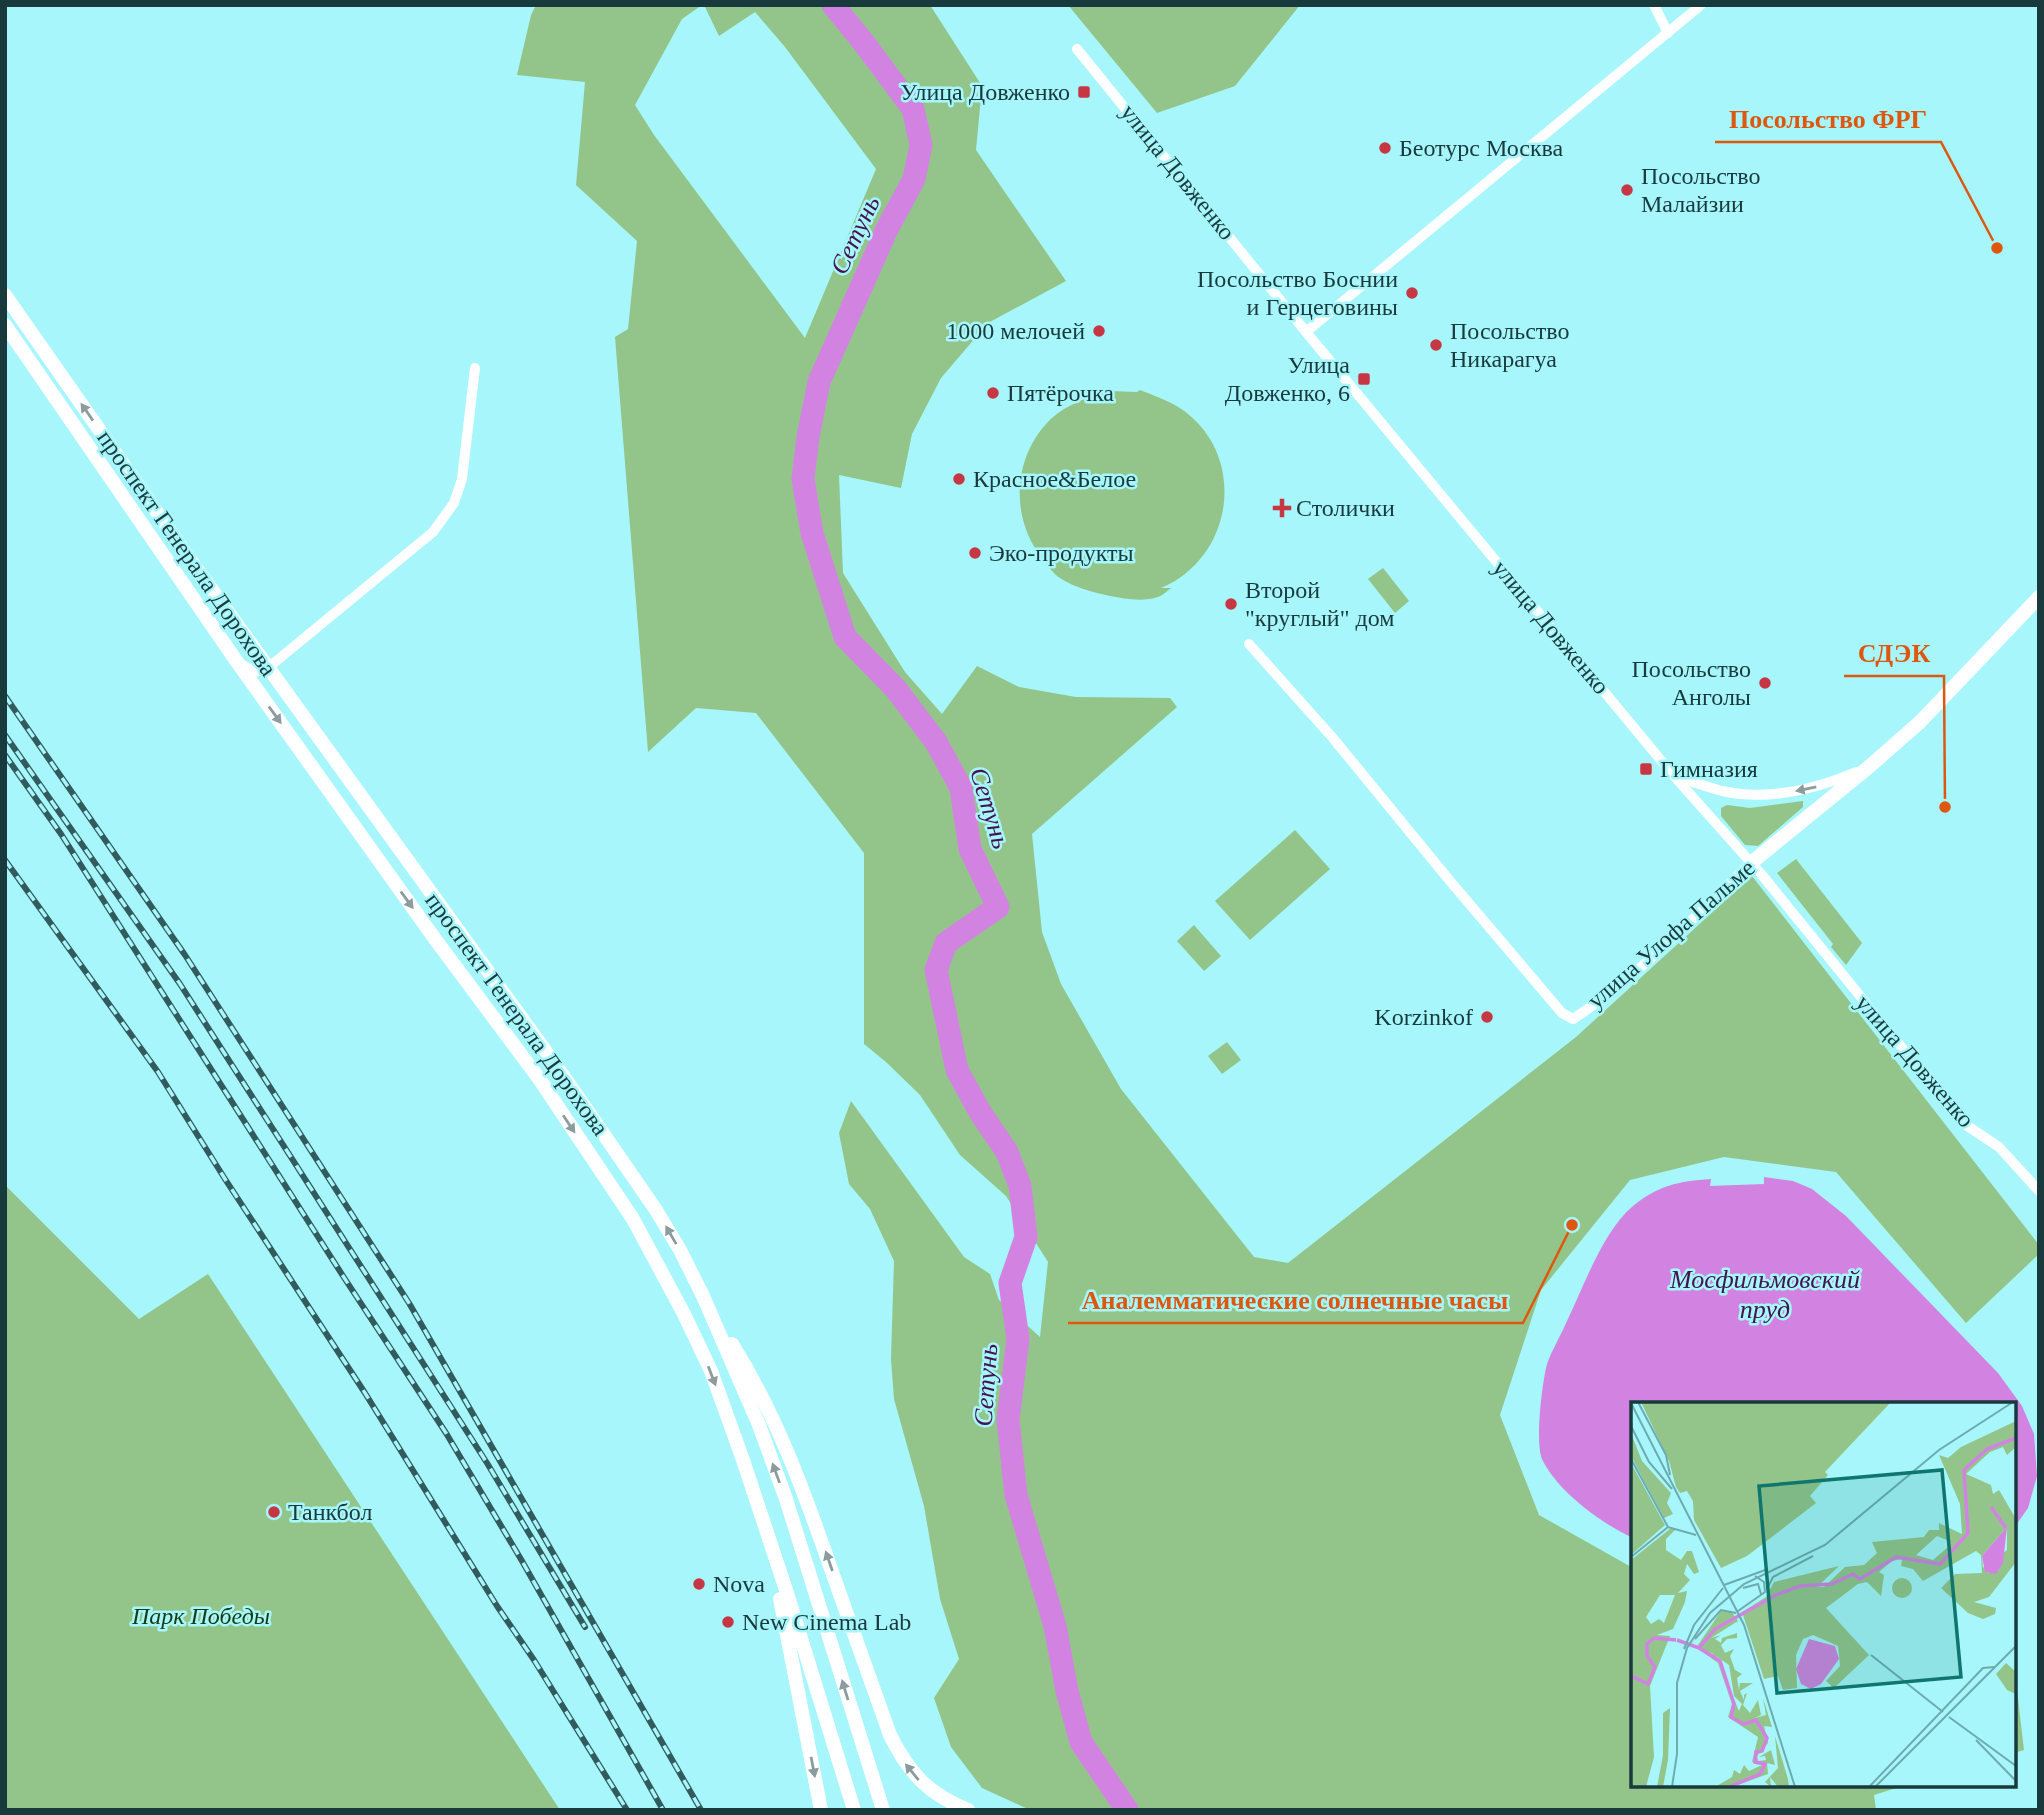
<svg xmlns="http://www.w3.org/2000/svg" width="2044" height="1815" font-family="'Times New Roman',serif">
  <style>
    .green { fill: #93c58a }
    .water { fill: #d283e2 }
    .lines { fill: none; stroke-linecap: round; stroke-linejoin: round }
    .river { stroke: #d283e2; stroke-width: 23 }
    .street { stroke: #fff; stroke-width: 10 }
    .secondary { stroke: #fff; stroke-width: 14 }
    .rail-casing { stroke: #325b5d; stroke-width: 6 }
    .rail { stroke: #a6f6fb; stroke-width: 3.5; stroke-dasharray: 10; stroke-linecap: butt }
    .oneway { fill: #8c9c9e }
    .poi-dot { fill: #c73743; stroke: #a6f6fb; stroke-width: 2.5 }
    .labels { text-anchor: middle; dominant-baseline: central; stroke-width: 5; stroke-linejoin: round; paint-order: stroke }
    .poi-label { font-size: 24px; fill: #193a3c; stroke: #a6f6fb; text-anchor: start }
    .street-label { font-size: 24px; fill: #193a3c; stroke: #a6f6fb }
    .park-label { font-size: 24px; font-style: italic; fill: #193a14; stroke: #a6f6fb }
    .water-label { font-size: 26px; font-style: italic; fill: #45134e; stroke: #a6f6fb }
    .inset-river { fill: none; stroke: #d283e2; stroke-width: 3.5 }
    .inset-road { fill: none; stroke: #6eabaf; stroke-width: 2 }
    .view { fill: #0f766e; fill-opacity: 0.15; stroke: #0f766e; stroke-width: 3.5 }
    .inset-edge { fill: none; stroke: #193a3c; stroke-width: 3.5 }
    .leader { fill: none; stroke: #de570e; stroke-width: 2.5 }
    .callout-dot { fill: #de570e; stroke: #a6f6fb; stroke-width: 2.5 }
    .callout-label { font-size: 26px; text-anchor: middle; font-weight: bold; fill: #de570e; stroke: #a6f6fb; stroke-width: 5; stroke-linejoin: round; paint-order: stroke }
  </style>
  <rect width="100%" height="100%" fill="#a6f6fb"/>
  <g class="green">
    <polygon points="536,5 702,5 682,19 635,105 654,135 805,338 876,169 785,47 755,12 719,36 704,5 930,5 982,86 976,150 1066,281 988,323 941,378 912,434 901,488 839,475 843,573 905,672 942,714 977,666 1019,687 1076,697 1170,698 1177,707 1032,834 1042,932 1061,984 1121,1089 1254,1257 1288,1263 1576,1037 1752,876 2039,1245 2039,1254 1966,1323 1836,1172 1724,1157 1630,1180 1541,1290 1500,1415 1539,1515 1633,1568 1633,1785 1906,1785 1874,1795 1876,1810 1030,1810 982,1788 951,1747 934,1698 959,1659 940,1599 924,1506 894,1399 891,1359 894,1261 870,1209 849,1184 839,1133 851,1101 964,1257 990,1274 999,1300 1040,1337 1048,1262 1006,1196 960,1155 920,1095 886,1062 864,1044 864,853 756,713 696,708 648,752 615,337 628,329 637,241 576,185 585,82 517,75 531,15"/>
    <polygon points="1068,5 1300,5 1235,86 1157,113"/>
    <path d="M 1103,388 L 1111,391 L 1137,392 L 1140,390 C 1157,397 1174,402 1188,414 C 1247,462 1232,558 1161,588 L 1171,588 C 1167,591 1162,596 1158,597 C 1143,602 1125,599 1110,596 C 1093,592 1075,588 1060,578 C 1053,574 1048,565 1042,558 C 1009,517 1013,454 1052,418 C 1067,404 1087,400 1103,388 Z"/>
    <polygon points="1383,568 1409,601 1395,613 1368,579"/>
    <polygon points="1803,801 1803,807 1758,846 1745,845 1721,816 1721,808 1727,805 1750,808"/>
    <polygon points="1295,830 1330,869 1250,940 1215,901"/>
    <polygon points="1796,859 1862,943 1846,965 1831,947 1833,944 1777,873"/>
    <polygon points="1194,925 1221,956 1204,971 1177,941"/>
    <polygon points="1227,1042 1241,1060 1222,1074 1208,1056"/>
    <polygon points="5,1185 139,1319 208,1274 560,1810 5,1810"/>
    <polygon points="2014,1664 2024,1750 2014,1753"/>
  </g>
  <path class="water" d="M 1764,1177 L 1793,1181 L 1812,1189 L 1846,1216 L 1998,1373 L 2022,1406 L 2034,1434 L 2037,1476 L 2028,1508 L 2014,1528 L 2014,1404 L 1633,1404 L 1633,1538 C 1602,1524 1557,1491 1542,1459 C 1535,1442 1542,1383 1547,1364 C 1552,1350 1561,1335 1567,1321 C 1584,1286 1603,1231 1633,1206 C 1657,1186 1679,1181 1711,1179 L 1710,1186 L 1764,1184 Z"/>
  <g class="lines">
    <polyline class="river" points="833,5 864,43 913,109 921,145 914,179 887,229 819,382 808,437 803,479 812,533 845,637 895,688 936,742 961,788 970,849 998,907 946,943 936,970 957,1070 980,1112 1007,1152 1020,1186 1026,1237 1010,1283 1018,1339 1008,1420 1016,1495 1055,1626 1067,1691 1081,1742 1127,1810"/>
    <g class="street">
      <polyline points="1654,5 1668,33"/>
      <polyline points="1077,49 1306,332 1674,776 1762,875 1963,1123 1999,1147 2039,1191"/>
      <polyline points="1306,332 1701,5"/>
      <path d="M 1249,644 L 1332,737 L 1450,881 L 1562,1013 L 1573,1019 C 1638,977 1695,916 1751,863"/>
      <polyline points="241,664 254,672 264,670 269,667 433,532 454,503 462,479 475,368"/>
      <path d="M 1675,776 C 1690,781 1706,787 1722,791 C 1768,801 1814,790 1856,772"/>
    </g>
    <g class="secondary">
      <polyline points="5,295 189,558 560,1071 656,1210 680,1250 703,1296 759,1425 786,1499 883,1810"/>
      <polyline points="5,325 235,659 435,939 540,1080 633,1219 684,1314 711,1371 743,1460 787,1593 854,1810"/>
      <polyline points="1751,863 1870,766 1920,722 2039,597"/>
      <path d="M 732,1344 C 776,1414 804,1491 831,1569 C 851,1624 870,1680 890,1735 C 909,1773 928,1794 968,1810"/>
      <polyline points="780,1599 821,1810"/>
    </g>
    <defs>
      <g id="rail">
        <polyline points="5,696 185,955 409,1303 701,1810"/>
        <polyline points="5,735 180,984 487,1463 585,1627"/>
        <polyline points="5,755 61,834 343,1276 446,1433 522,1561 663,1810"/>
        <polyline points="5,860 158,1072 225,1179 365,1393 497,1606 534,1660 627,1810"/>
      </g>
    </defs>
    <use href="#rail" class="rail-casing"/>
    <use href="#rail" class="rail"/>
  </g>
  <defs><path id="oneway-solid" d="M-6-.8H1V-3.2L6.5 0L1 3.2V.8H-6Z" transform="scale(1.75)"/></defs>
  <g class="oneway">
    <use href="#oneway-solid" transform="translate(87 412) rotate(-125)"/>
    <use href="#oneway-solid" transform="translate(275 715) rotate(54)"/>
    <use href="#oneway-solid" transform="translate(1806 789) rotate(168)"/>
    <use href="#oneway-solid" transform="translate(407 900) rotate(54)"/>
    <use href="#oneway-solid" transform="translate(569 1124) rotate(56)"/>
    <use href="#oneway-solid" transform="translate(671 1235) rotate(-120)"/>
    <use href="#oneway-solid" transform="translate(712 1376) rotate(69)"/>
    <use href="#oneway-solid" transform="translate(776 1473) rotate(-110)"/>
    <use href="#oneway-solid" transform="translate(829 1561) rotate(-109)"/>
    <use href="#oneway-solid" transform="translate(845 1690) rotate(-107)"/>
    <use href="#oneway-solid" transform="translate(813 1767) rotate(79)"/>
    <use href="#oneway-solid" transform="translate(912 1772) rotate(-129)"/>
  </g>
  <g class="poi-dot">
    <rect x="1077" y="85" width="14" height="14" rx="3.5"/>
    <circle cx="1385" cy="148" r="7"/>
    <circle cx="1627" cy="190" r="7"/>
    <circle cx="1412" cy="293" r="7"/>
    <circle cx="1099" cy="331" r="7"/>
    <circle cx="1436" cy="345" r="7"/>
    <rect x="1357" y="372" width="14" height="14" rx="3.5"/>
    <circle cx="993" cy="393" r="7"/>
    <circle cx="959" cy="479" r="7"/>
    <path d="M1278.5 497.5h7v7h7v7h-7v7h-7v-7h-7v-7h7z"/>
    <circle cx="975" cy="553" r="7"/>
    <circle cx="1231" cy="604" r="7"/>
    <circle cx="1765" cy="683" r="7"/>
    <rect x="1639" y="762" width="14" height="14" rx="3.5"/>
    <circle cx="1487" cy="1017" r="7"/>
    <circle cx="274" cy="1512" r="7"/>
    <circle cx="699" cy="1584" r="7"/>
    <circle cx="728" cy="1622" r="7"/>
  </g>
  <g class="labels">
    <g class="poi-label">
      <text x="1070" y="92" text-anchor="end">Улица Довженко</text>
      <text x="1399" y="148">Беотурс Москва</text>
      <text x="1641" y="176">Посольство<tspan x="1641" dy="28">Малайзии</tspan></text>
      <text x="1398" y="279" text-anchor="end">Посольство Боснии<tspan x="1398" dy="28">и Герцеговины</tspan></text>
      <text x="1085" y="331" text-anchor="end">1000 мелочей</text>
      <text x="1450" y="331">Посольство<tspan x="1450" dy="28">Никарагуа</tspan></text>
      <text x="1350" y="365" text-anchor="end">Улица<tspan x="1350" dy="28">Довженко, 6</tspan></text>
      <text x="1007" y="393">Пятёрочка</text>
      <text x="973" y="479">Красное&amp;Белое</text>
      <text x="1296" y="508">Столички</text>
      <text x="989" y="553">Эко-продукты</text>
      <text x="1245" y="590">Второй<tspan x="1245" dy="28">"круглый" дом</tspan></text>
      <text x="1751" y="669" text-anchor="end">Посольство<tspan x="1751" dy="28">Анголы</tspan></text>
      <text x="1660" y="769">Гимназия</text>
      <text x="1473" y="1017" text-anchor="end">Korzinkof</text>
      <text x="288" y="1512">Танкбол</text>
      <text x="713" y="1584">Nova</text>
      <text x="742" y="1622">New Cinema Lab</text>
    </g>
    <g class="street-label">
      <text transform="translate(1178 172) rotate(51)">улица Довженко</text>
      <text transform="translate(187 553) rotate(55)">проспект Генерала Дорохова</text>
      <text transform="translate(1551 627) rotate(50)">улица Довженко</text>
      <text transform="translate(1671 934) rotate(-41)">улица Улофа Пальме</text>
      <text transform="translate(517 1014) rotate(54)">проспект Генерала Дорохова</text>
      <text transform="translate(1915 1061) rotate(49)">улица Довженко</text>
    </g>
    <g class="park-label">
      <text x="201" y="1616">Парк Победы</text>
    </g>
    <g class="water-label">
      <text transform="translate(855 235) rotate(-65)">Сетунь</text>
      <text transform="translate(990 808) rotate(73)">Сетунь</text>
      <text x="1765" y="1279">Мосфильмовский<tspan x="1765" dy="30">пруд</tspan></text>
      <text transform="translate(986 1385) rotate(-86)">Сетунь</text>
    </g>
  </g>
  <g transform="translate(1631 1402)">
    <rect width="385" height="385" fill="#a6f6fb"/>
    <path d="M 10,0 L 260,0 L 194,70 L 197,73 L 179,94 L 185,101 L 116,154 L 90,166 L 63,118 L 62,99 L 56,89 L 49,91 L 45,85 L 38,59 ZM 385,19 L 385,45 L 376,53 L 372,45 L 359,50 L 335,72 L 360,83 L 362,92 L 368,88 L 385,117 L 385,160 L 358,195 L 343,200 L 365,206 L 364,212 L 352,217 L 337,211 L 310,186 L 324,172 L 351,171 L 350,153 L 345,149 L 292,179 L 282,167 L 270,164 L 271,157 L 261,159 L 248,170 L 253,173 L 250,194 L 236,180 L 227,182 L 195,206 L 238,253 L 203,286 L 195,279 L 209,264 L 207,244 L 182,233 L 172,237 L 165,253 L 166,286 L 152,288 L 147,274 L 133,277 L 111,210 L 135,195 L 143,180 L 208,164 L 186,185 L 193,185 L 214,165 L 233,163 L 246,151 L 241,140 L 293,135 L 298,128 L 308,128 L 308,121 L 331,132 L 329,102 L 308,53 L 317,56 L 330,45 ZM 376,125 L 376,148 L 370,153 L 368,168 L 356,171 L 360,164 L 356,161 L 352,166 L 351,154 ZM 306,134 L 316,138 L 317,145 L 302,158 L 285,153 ZM 0,31 L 11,59 L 40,91 L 36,101 L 42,112 L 33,116 L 0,54 ZM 0,61 L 34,123 L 0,153 ZM 40,126 L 45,127 L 35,137 L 35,148 L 50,158 L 56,149 L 61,149 L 68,170 L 63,172 L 56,162 L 53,172 L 59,178 L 47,191 L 56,189 L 54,200 L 42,227 L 26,233 L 39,234 L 19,284 L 23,355 L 15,385 L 0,385 L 0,158 ZM 29,193 L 44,193 L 33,221 L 28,217 L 20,222 L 15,215 ZM261 186a10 10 0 1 1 20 0a10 10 0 1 1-20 0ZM 90,209 L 100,209 L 107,219 L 80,236 L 90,233 L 84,237 L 90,241 L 91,236 L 106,231 L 106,236 L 96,237 L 90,243 L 94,251 L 103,247 L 99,254 L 104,268 L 111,272 L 106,276 L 108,288 L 109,281 L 122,281 L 109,289 L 113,298 L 113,293 L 116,291 L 112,303 L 119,311 L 127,298 L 130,313 L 124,316 L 135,313 L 132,296 L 141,325 L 133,324 L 137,341 L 126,354 L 127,359 L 135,358 L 134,354 L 128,355 L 140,348 L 144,363 L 136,361 L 137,372 L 101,385 L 84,385 L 101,375 L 103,368 L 109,372 L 113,363 L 118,369 L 131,363 L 121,360 L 127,335 L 97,315 L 101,302 L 87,261 L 76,253 L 83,252 L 65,246 ZM 85,254 L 98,263 L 103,294 L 111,302 L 108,309 ZM 375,261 L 385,270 L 385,292 L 376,288 L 365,272 ZM 39,306 L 37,358 L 32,385 L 26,385 L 32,353 L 32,311 ZM 144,334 L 157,377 L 158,385 L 147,385 L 139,375 L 140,385 L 134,380 L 147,366 Z" fill="#93c58a" fill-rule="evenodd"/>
    <path d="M 376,125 L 372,161 L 365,172 L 354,170 L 351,154 ZM 178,237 L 204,244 L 208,257 L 190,282 L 180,287 L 170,282 L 165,267 Z" fill="#d283e2"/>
    <path class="inset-river" d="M 360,105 L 375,126M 46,238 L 68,246 L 84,227 L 145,193 L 169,184 L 201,182 L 222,172 L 229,177 L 265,155 L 309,162 L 337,131 L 333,68 L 356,47 L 385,36M 68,246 L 89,259 L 103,302 L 100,315 L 113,322 L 125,318 L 136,336 L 131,349 L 125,350 L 124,360 L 134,362 L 129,372 L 98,385M 0,274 L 17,282 L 24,265 L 16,254 L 16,242 L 23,236 L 45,238"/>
    <path class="inset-road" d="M 7,0 L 35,53 L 39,73M 0,1 L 113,223 L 164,385M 0,24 L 18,60 L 41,87M 0,57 L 37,125M 0,155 L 37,125 L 65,133M 93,183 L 137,167M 112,186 L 127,182 L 130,192M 136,187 L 142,175 L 182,154M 107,209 L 134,190 L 133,180 L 124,174M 64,237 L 90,208 L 105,211M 53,247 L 63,223 L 92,186M 240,253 L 312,310M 318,315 L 385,364M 345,338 L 385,379M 41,385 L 46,352 L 46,281 L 56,246 L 79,211 L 113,182 L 194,143 L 308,48 L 382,0M 238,385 L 352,266 L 363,265M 244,385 L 385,244"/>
    <path class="view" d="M 311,68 L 330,275 L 146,291 L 128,84 Z"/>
    <rect width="385" height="385" class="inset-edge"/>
  </g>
  <path class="leader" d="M1997 248L1941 142H1715M1945 807L1944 676H1844M1572 1225L1523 1323H1068"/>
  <g class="callout-dot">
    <circle cx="1997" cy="248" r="7"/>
    <circle cx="1945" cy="807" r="7"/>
    <circle cx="1572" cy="1225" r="7"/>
  </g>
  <g class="callout-label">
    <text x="1828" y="128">Посольство ФРГ</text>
    <text x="1894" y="662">СДЭК</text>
    <text x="1295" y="1309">Аналемматические солнечные часы</text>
  </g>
  <rect width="2044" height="1815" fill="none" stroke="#193a3c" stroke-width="14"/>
</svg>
